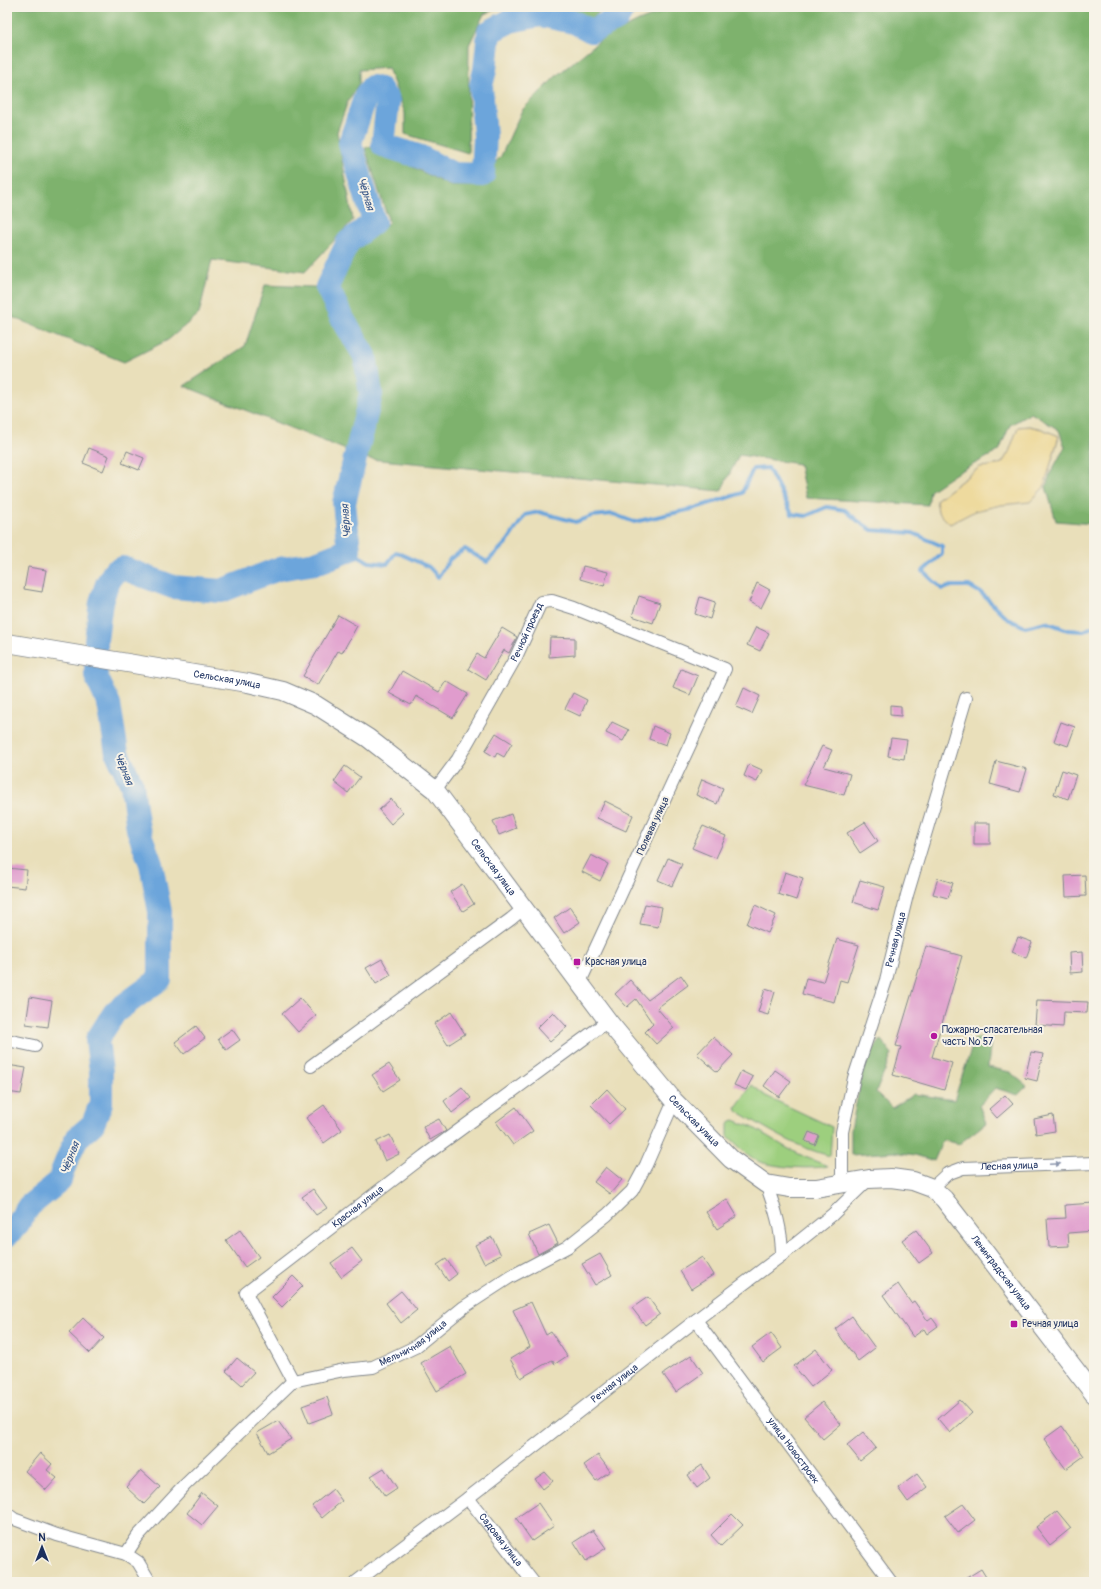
<svg xmlns="http://www.w3.org/2000/svg" width="1101" height="1589" font-family="Pangolin,sans-serif">
  <style>
    .green { fill: #9dcf7e; stroke: #5c7f6e }
    .forest { fill: #7eb26d; stroke: #4c7066 }
    .sand { fill: #eeda9e; stroke: #84847e }
    .lines { fill: none; stroke-linecap: round; stroke-linejoin: round }
    .stream { stroke: #6ca5db; stroke-width: 4 }
    .river { stroke: #6ca5db; stroke-width: 24 }
    .building { fill: #e09ccd }
    .street-casing { stroke: #82878c; stroke-width: 14 }
    .secondary-casing { stroke: #82878c; stroke-width: 20 }
    .street { stroke: #fff; stroke-width: 12 }
    .secondary { stroke: #fff; stroke-width: 18 }
    .oneway { fill: #8d97ae }
    .poi-dot { fill: #b5179e; stroke: #f7f3e8; stroke-width: 1.5 }
    .labels { text-anchor: middle; dominant-baseline: central; stroke-width: 4; stroke-linejoin: round; paint-order: stroke }
    .street-label { font-size: 10px; fill: #1b2f5e; stroke: #f7f3e8 }
    .poi-label { font-size: 10px; fill: #1b2f5e; stroke: #f7f3e8; text-anchor: start }
    .water-label { font-size: 11px; font-style: italic; fill: #335284; stroke: #f7f3e8 }
  </style>
  <rect width="100%" height="100%" fill="#f7f3e8"/>
  <filter id="ink" filterUnits="userSpaceOnUse"><feTurbulence type="fractalNoise" baseFrequency=".025" numOctaves="2"/><feDisplacementMap in="SourceGraphic" scale="8" xChannelSelector="R" yChannelSelector="G"/><feConvolveMatrix kernelMatrix="1 2 1 2 8 2 1 2 1" color-interpolation-filters="sRGB"/></filter>
  <filter id="wash" filterUnits="userSpaceOnUse"><feTurbulence type="fractalNoise" baseFrequency=".012" numOctaves="4" result="noise"/><feDisplacementMap in="SourceGraphic" scale="16" xChannelSelector="R" yChannelSelector="G"/><feGaussianBlur stdDeviation="0.9" result="paint"/><feColorMatrix in="noise" values="0 0 0 0 0 0 0 0 0 0 0 0 0 0 0 0 0 1.4 0 .05"/><feComposite in="paint" operator="in"/></filter>
  <g filter="url(#wash)">
    <rect width="100%" height="100%" fill="#e9dfba"/>
    <g class="green">
      <path d="M 752,1085 L 766,1096 L 832,1127 L 830,1156 C 793,1146 769,1130 737,1111 L 736,1107 Z"/>
      <path d="M 734,1120 L 754,1128 L 787,1148 L 805,1157 L 828,1166 C 813,1170 775,1167 760,1162 C 748,1157 737,1144 728,1136 L 728,1127 L 731,1121 Z"/>
    </g>
    <g class="forest">
      <polygon points="7,7 503,7 484,14 469,45 468,153 405,134 405,113 388,68 359,70 359,83 348,101 337,132 353,220 305,272 212,260 199,314 168,340 124,362 7,315"/>
      <polygon points="551,7 605,7 591,19"/>
      <polygon points="674,7 1094,7 1094,524 1056,521 1046,487 1050,474 1065,447 1059,430 1031,413 1010,425 999,451 955,474 930,491 928,505 806,498 799,464 739,455 721,491 369,459 184,386 245,346 265,285 338,288 357,248 389,222 365,148 372,146 450,186 475,186 501,156 522,110 556,76 603,38 639,21"/>
      <polygon points="975,1038 991,1038 988,1067 1010,1072 1027,1086 1018,1095 995,1088 979,1105 986,1123 959,1144 943,1140 934,1161 915,1155 894,1152 851,1155 851,1130 865,1059 881,1040 892,1054 876,1092 892,1108 914,1094 954,1100"/>
    </g>
    <polygon class="sand" points="1029,426 1042,429 1059,436 1044,487 1030,502 1001,505 975,511 950,524 938,512 936,500 980,467 991,466 1002,463 1009,452 1018,427"/>
    <g class="lines">
      <polyline class="stream" points="349,550 369,562 387,564 396,552 429,567 438,577 450,559 465,549 487,562 507,542 525,515 539,512 576,522 592,516 613,514 634,522 692,509 742,493 753,469 768,468 792,514 806,516 827,507 845,510 858,521 872,530 913,533 942,546 942,554 923,571 942,589 952,586 969,586 981,593 1008,619 1025,627 1046,622 1068,630 1084,631 1094,626"/>
      <polyline class="river" points="7,1235 17,1225 29,1206 60,1181 62,1172 72,1148 77,1138 93,1124 101,1103 101,1071 97,1040 115,1012 160,979 160,912 151,864 138,829 132,785 117,753 109,704 96,676 96,640 101,602 107,584 114,572 123,568 173,587 221,591 278,569 316,563 349,550 344,503 371,394 365,356 341,316 327,287 348,242 374,222 350,143 366,95 372,87 380,89 388,101 383,145 421,157 453,174 483,175 485,136 481,86 485,70 489,32 510,21 540,15 574,22 591,31 617,19 624,7"/>
    </g>
    <g id="blocks">
      <g class="building">
        <polygon points="89,448 109,456 103,471 83,463"/>
        <polygon points="127,451 144,458 139,470 122,463"/>
        <polygon points="583,566 608,572 604,586 580,579"/>
        <polygon points="28,567 46,570 42,592 24,589"/>
        <polygon points="757,583 770,590 761,608 749,602"/>
        <polygon points="639,596 660,603 653,623 632,616"/>
        <polygon points="700,597 715,602 710,619 695,614"/>
        <polygon points="338,615 357,626 342,653 338,651 318,685 303,676"/>
        <polygon points="756,627 769,633 760,651 747,645"/>
        <polygon points="502,628 517,637 509,653 504,650 486,680 468,669 477,654 484,658"/>
        <polygon points="550,637 575,638 575,655 549,657"/>
        <polygon points="681,669 698,676 690,695 673,688"/>
        <polygon points="402,671 439,692 446,681 468,694 453,718 416,696 411,705 389,693"/>
        <polygon points="744,688 760,696 752,714 736,707"/>
        <polygon points="573,693 587,700 580,716 565,709"/>
        <polygon points="890,705 901,706 901,716 890,715"/>
        <polygon points="612,722 629,730 623,741 606,733"/>
        <polygon points="1061,722 1075,727 1068,746 1054,741"/>
        <polygon points="653,726 670,733 666,745 649,739"/>
        <polygon points="496,733 512,743 504,757 497,753 495,757 485,751"/>
        <polygon points="891,738 907,740 904,759 888,756"/>
        <polygon points="822,746 832,750 824,767 850,774 844,795 803,785"/>
        <polygon points="996,761 1027,769 1020,792 990,784"/>
        <polygon points="749,764 762,770 757,782 744,776"/>
        <polygon points="345,766 360,777 348,793 334,782"/>
        <polygon points="1062,770 1076,775 1068,799 1054,794"/>
        <polygon points="702,779 723,788 717,804 696,795"/>
        <polygon points="391,799 403,813 391,824 379,810"/>
        <polygon points="605,801 633,815 626,831 597,818"/>
        <polygon points="511,814 516,828 499,835 493,821"/>
        <polygon points="865,822 878,841 860,853 847,833"/>
        <rect x="974" y="823" width="16" height="21"/>
        <polygon points="703,826 726,836 716,858 692,848"/>
        <polygon points="591,855 608,864 600,881 582,872"/>
        <polygon points="668,858 682,864 672,886 658,880"/>
        <polygon points="7,868 27,870 25,888 7,886"/>
        <polygon points="785,872 803,878 796,900 778,894"/>
        <polygon points="1085,875 1086,896 1066,897 1065,876"/>
        <polygon points="938,878 953,883 948,898 933,894"/>
        <polygon points="860,880 885,887 878,910 853,902"/>
        <polygon points="462,884 474,904 463,911 450,892"/>
        <polygon points="645,904 662,907 658,927 640,924"/>
        <polygon points="755,905 776,915 768,933 747,924"/>
        <polygon points="570,907 580,922 564,933 554,918"/>
        <polygon points="1018,937 1032,942 1026,958 1012,952"/>
        <polygon points="837,939 859,945 847,982 840,980 834,1002 802,994 806,978 823,982"/>
        <polygon points="926,946 962,956 932,1057 952,1063 944,1090 893,1075 901,1047 896,1046"/>
        <polygon points="1082,952 1083,972 1070,973 1069,953"/>
        <polygon points="382,959 391,975 376,984 366,968"/>
        <polygon points="681,975 688,985 657,1008 674,1028 656,1044 645,1032 653,1024 636,999 627,1007 615,994 630,980 648,1000"/>
        <polygon points="765,989 775,992 768,1015 758,1012"/>
        <polygon points="30,997 52,1001 48,1027 26,1024"/>
        <polygon points="300,998 316,1016 298,1032 282,1014"/>
        <polygon points="1037,1000 1088,1002 1087,1013 1064,1012 1063,1027 1035,1025"/>
        <polygon points="451,1012 465,1034 448,1045 434,1024"/>
        <polygon points="553,1012 567,1027 550,1042 537,1028"/>
        <polygon points="196,1026 205,1038 184,1054 175,1042"/>
        <polygon points="232,1029 240,1040 226,1050 218,1039"/>
        <polygon points="713,1037 733,1055 717,1072 697,1054"/>
        <polygon points="1031,1052 1043,1054 1037,1081 1025,1078"/>
        <polygon points="389,1064 400,1080 383,1091 372,1075"/>
        <polygon points="7,1065 26,1068 21,1094 7,1092"/>
        <polygon points="775,1070 791,1081 779,1097 764,1086"/>
        <polygon points="741,1071 753,1077 746,1090 734,1085"/>
        <polygon points="462,1087 471,1098 452,1113 444,1101"/>
        <polygon points="607,1089 625,1109 609,1124 591,1105"/>
        <polygon points="1005,1095 1013,1104 997,1118 989,1109"/>
        <polygon points="324,1105 342,1130 324,1143 306,1118"/>
        <polygon points="516,1107 533,1131 513,1145 496,1122"/>
        <polygon points="1053,1115 1055,1131 1036,1134 1034,1119"/>
        <polygon points="439,1119 446,1131 430,1140 423,1127"/>
        <polygon points="809,1132 819,1136 815,1145 805,1141"/>
        <polygon points="390,1135 399,1154 385,1161 376,1142"/>
        <polygon points="606,1167 622,1180 610,1194 594,1182"/>
        <polygon points="313,1189 327,1208 316,1215 302,1197"/>
        <polygon points="727,1199 737,1216 717,1229 706,1212"/>
        <polygon points="1094,1203 1094,1231 1068,1233 1069,1246 1049,1247 1047,1219 1066,1218 1065,1205"/>
        <polygon points="549,1225 558,1243 538,1254 529,1234"/>
        <polygon points="240,1230 259,1257 245,1267 226,1240"/>
        <polygon points="916,1230 933,1253 919,1263 902,1240"/>
        <polygon points="492,1237 501,1255 484,1263 475,1245"/>
        <polygon points="352,1248 362,1261 341,1277 331,1263"/>
        <polygon points="600,1254 612,1275 595,1285 582,1264"/>
        <polygon points="702,1257 713,1275 691,1289 680,1271"/>
        <polygon points="446,1259 457,1274 448,1281 437,1265"/>
        <polygon points="293,1276 303,1286 282,1307 272,1297"/>
        <polygon points="898,1284 911,1303 914,1301 928,1321 932,1318 938,1326 927,1334 924,1329 913,1337 883,1295"/>
        <polygon points="401,1291 417,1310 401,1323 386,1303"/>
        <polygon points="648,1297 660,1314 645,1325 632,1308"/>
        <polygon points="531,1302 546,1335 551,1332 567,1356 555,1364 552,1360 521,1378 510,1359 530,1347 513,1310"/>
        <polygon points="852,1316 875,1348 858,1361 835,1329"/>
        <polygon points="83,1318 104,1338 90,1353 69,1333"/>
        <polygon points="771,1333 782,1348 763,1362 752,1347"/>
        <polygon points="450,1346 466,1374 437,1391 421,1363"/>
        <polygon points="816,1349 832,1370 811,1387 794,1366"/>
        <polygon points="691,1355 703,1373 676,1392 663,1374"/>
        <polygon points="237,1358 254,1372 242,1385 226,1371"/>
        <polygon points="327,1397 333,1414 309,1423 302,1406"/>
        <polygon points="960,1400 972,1413 950,1433 938,1419"/>
        <polygon points="822,1402 841,1424 823,1439 804,1417"/>
        <polygon points="278,1421 291,1439 268,1453 257,1433"/>
        <polygon points="1062,1426 1084,1456 1066,1469 1044,1439"/>
        <polygon points="863,1432 876,1448 860,1461 847,1445"/>
        <polygon points="40,1453 52,1464 47,1470 57,1478 46,1490 25,1471"/>
        <polygon points="598,1455 610,1471 596,1481 584,1465"/>
        <polygon points="702,1465 710,1478 697,1488 688,1475"/>
        <polygon points="384,1468 397,1488 385,1496 371,1476"/>
        <polygon points="141,1470 160,1487 144,1504 126,1487"/>
        <polygon points="545,1472 553,1481 543,1489 535,1479"/>
        <polygon points="917,1474 927,1487 908,1502 898,1488"/>
        <polygon points="333,1489 342,1501 322,1518 312,1506"/>
        <polygon points="202,1493 218,1506 202,1525 187,1513"/>
        <polygon points="538,1503 554,1526 532,1541 516,1518"/>
        <polygon points="963,1504 975,1520 958,1533 945,1516"/>
        <polygon points="1057,1511 1071,1528 1050,1545 1036,1527"/>
        <polygon points="732,1514 743,1525 721,1546 711,1535"/>
        <polygon points="593,1530 606,1548 586,1561 574,1542"/>
        <polygon points="981,1569 989,1582 960,1582"/>
      </g>
    </g>
  </g>
  <g filter="url(#ink)">
    <use href="#blocks" fill-opacity="0" stroke="#82878c" stroke-width="1"/>
    <g class="lines">
      <defs>
        <g id="street">
          <path id="s1" d="M 435,790 L 458,759 L 516,657 L 541,602 L 552,601 L 574,608 L 725,669 L 580,982"/>
          <polyline points="7,1040 35,1046"/>
          <polyline points="311,1066 511,919 524,908"/>
          <path id="s2" d="M 842,1183 L 842,1132 L 854,1078 L 886,980 L 907,895 L 966,698"/>
          <path d="M 766,1184 C 775,1208 782,1230 782,1255"/>
          <path id="s3" d="M 932,1188 L 947,1174 L 963,1168 L 1094,1163"/>
          <path id="s4" d="M 696,1320 L 891,1582"/>
          <path id="s5" d="M 293,1381 L 246,1293 L 424,1156 L 608,1021"/>
          <path id="s6" d="M 468,1498 L 533,1582"/>
          <polyline points="7,1514 14,1519 57,1535 126,1554 138,1562 150,1582"/>
          <path id="s7" d="M 126,1554 L 138,1536 L 185,1485 L 293,1381 L 344,1370 L 373,1367 L 415,1347 L 464,1307 L 510,1277 L 567,1247 L 607,1215 L 632,1191 L 646,1165 L 674,1101"/>
          <path id="s8" d="M 356,1582 L 468,1498 L 696,1320 L 782,1255 L 832,1215 L 869,1179"/>
        </g>
        <g id="secondary">
          <path id="s9" d="M 7,643 L 248,683 L 283,691 L 316,705 L 368,738 L 435,790 L 608,1021 L 674,1101 L 731,1159 L 766,1184 L 789,1188 L 816,1188 L 869,1179 L 891,1178 L 913,1181 L 932,1188 L 944,1199 L 958,1217 L 1094,1394"/>
        </g>
      </defs>
      <use href="#street" class="street-casing"/>
      <use href="#secondary" class="secondary-casing"/>
      <use href="#street" class="street"/>
      <use href="#secondary" class="secondary"/>
    </g>
    <defs><path id="oneway-solid" d="M-6-.8H1V-3.2L6.5 0L1 3.2V.8H-6Z"/></defs>
    <use class="oneway" href="#oneway-solid" transform="translate(1055 1164) rotate(-2)"/>
  </g>
  <g class="poi-dot">
    <rect x="573" y="958" width="8" height="8" rx="2"/>
    <circle cx="934" cy="1036" r="4"/>
    <rect x="1010" y="1320" width="8" height="8" rx="2"/>
  </g>
  <g class="labels">
    <g class="street-label">
      <text stroke="none"><textPath href="#s1" startOffset="183">Речной проезд</textPath></text>
      <text stroke="none"><textPath href="#s9" startOffset="223">Сельская улица</textPath></text>
      <text transform="translate(653 826) rotate(-65)">Полевая улица</text>
      <text stroke="none"><textPath href="#s9" startOffset="559">Сельская улица</textPath></text>
      <text stroke="none"><textPath href="#s2" startOffset="251">Речная улица</textPath></text>
      <text stroke="none"><textPath href="#s9" startOffset="883">Сельская улица</textPath></text>
      <text stroke="none"><textPath href="#s3" startOffset="84">Лесная улица</textPath></text>
      <text stroke="none"><textPath href="#s5" startOffset="241">Красная улица</textPath></text>
      <text stroke="none"><textPath href="#s9" startOffset="1257">Ленинградская улица</textPath></text>
      <text stroke="none"><textPath href="#s7" startOffset="369">Мельничная улица</textPath></text>
      <text stroke="none"><textPath href="#s8" startOffset="326">Речная улица</textPath></text>
      <text stroke="none"><textPath href="#s4" startOffset="163">улица Новостроек</textPath></text>
      <text stroke="none"><textPath href="#s6" startOffset="53">Садовая улица</textPath></text>
    </g>
    <g class="poi-label">
      <text x="585" y="962">Красная улица</text>
      <text x="942" y="1030">Пожарно-спасательная<tspan x="942" dy="12">часть № 57</tspan></text>
      <text x="1022" y="1324">Речная улица</text>
    </g>
    <g class="water-label">
      <text transform="translate(366 194) rotate(73)">Чёрная</text>
      <text transform="translate(346 521) rotate(-94)">Чёрная</text>
      <text transform="translate(124 769) rotate(68)">Чёрная</text>
      <text transform="translate(70 1158) rotate(-68)">Чёрная</text>
    </g>
  </g>
  <rect width="1101" height="1589" fill="none" stroke="#f7f3e8" stroke-width="24"/>
  <g transform="translate(42 1547)" stroke="#f7f3e8" stroke-width="3" paint-order="stroke">
  <path d="M0-3L7 15L0 10L-7 15Z" fill="#1b2f5e"/>
  <text y="-6" font-size="11" font-weight="bold" text-anchor="middle" fill="#1b2f5e">N</text>
  </g>
</svg>
